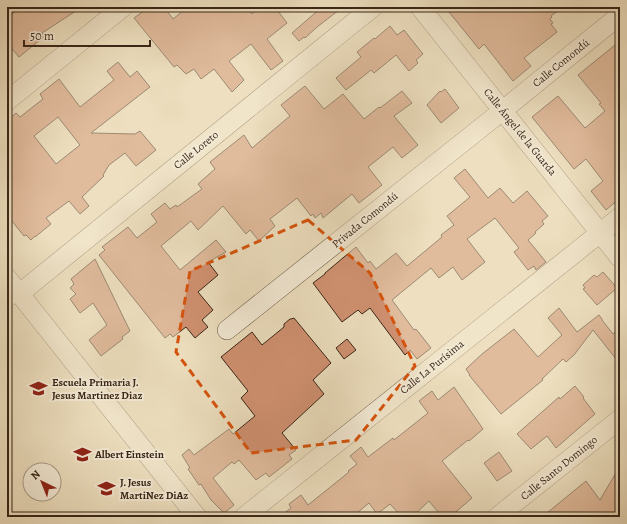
<svg xmlns="http://www.w3.org/2000/svg" width="627" height="524" font-family="Alegreya,serif">
  <style>
    .building { fill: #d09171; stroke: #392618; fill-rule: evenodd }
    .lines { fill: none; stroke-linecap: round; stroke-linejoin: round }
    .lane-casing { stroke: #665442; stroke-width: 10 }
    .street-casing { stroke: #665442; stroke-width: 20 }
    .lane { stroke: #f3ead5; stroke-width: 9 }
    .street { stroke: #f3ead5; stroke-width: 19 }
    .marked { fill: none; stroke: #d6540d; stroke-width: 3; stroke-dasharray: 8 5; stroke-linejoin: round }
    .labels { text-anchor: middle; dominant-baseline: central; stroke-width: 4; stroke-linejoin: round; paint-order: stroke }
    .street-label { font-size: 11px; fill: #392618; stroke: #f3ead5 }
    .poi-label { font-size: 11px; font-weight: bold; fill: #392618; stroke: #f3ead5; text-anchor: start }
  </style>
  <rect width="100%" height="100%" fill="#eddfbf"/>
  <filter id="stains"><feTurbulence type="fractalNoise" baseFrequency=".005" numOctaves="4"/><feColorMatrix values="0 0 0 0 .2 0 0 0 0 .09 0 0 0 0 .02 0 0 0 .5 -.17"/></filter>
  <radialGradient id="worn" r=".72"><stop offset=".6" stop-color="#630" stop-opacity="0"/><stop offset="1" stop-color="#630" stop-opacity=".3"/></radialGradient>
  <g class="building">
    <polygon points="21,7 82,7 42,33 45,36 19,57 7,43 7,18"/>
    <polygon points="149,7 164,7 173,19 188,7 241,7 245,12 249,9 252,14 260,7 275,7 287,23 267,39 283,61 271,70 251,44 229,61 244,80 232,92 214,69 201,79 194,69 186,74 177,65 174,67 134,18"/>
    <polygon points="322,7 343,7 317,27 305,38 304,37 299,41 292,33"/>
    <polygon points="445,7 563,7 551,16 552,17 550,19 553,23 551,24 557,32 524,58 531,66 513,81 484,44 479,49"/>
    <polygon points="390,26 397,35 404,30 423,54 416,60 418,63 409,71 396,55 374,73 371,70 346,90 336,78 361,57 357,52 374,38 375,39"/>
    <polygon points="620,41 620,198 606,210 591,191 603,181 586,159 574,169 532,117 558,96 585,128 605,111 599,104 601,103 578,75"/>
    <path d="M 118,62 L 130,77 L 137,71 L 150,87 L 91,133 L 135,134 L 140,131 L 156,150 L 136,166 L 125,153 L 109,165 L 103,175 L 104,176 L 82,197 L 89,206 L 80,214 L 69,201 L 46,218 L 51,224 L 35,237 L 35,236 L 31,240 L 26,235 L 24,236 L 7,215 L 7,121 L 16,113 L 20,117 L 43,99 L 40,94 L 59,79 L 80,107 L 114,80 L 107,71 ZM 58,117 L 80,145 L 56,164 L 34,136 Z"/>
    <polygon points="305,86 324,109 343,94 364,119 379,107 380,108 402,91 412,103 394,116 418,145 402,158 393,147 368,167 382,185 359,203 352,194 323,218 321,213 315,218 313,214 311,216 297,198 270,219 275,226 259,241 250,230 246,234 223,206 198,230 191,221 161,246 180,270 216,240 226,252 208,262 218,275 198,292 213,310 202,320 208,327 195,338 186,327 173,337 170,334 165,338 99,255 105,250 102,247 128,227 137,238 157,222 151,214 165,203 170,209 176,205 177,207 202,189 198,184 215,169 210,162 244,135 252,148 290,116 281,105"/>
    <polygon points="445,89 459,108 441,123 427,105 440,91 441,92"/>
    <polygon points="465,169 488,198 500,188 513,203 527,191 548,216 542,221 544,224 535,232 536,233 528,240 546,262 536,270 534,266 528,270 514,252 519,248 495,218 467,239 485,262 462,280 453,267 439,278 431,268 392,300 414,330 416,329 431,348 417,359 410,350 405,355 370,308 362,314 358,310 342,322 313,283 325,274 325,273 356,247 368,263 370,261 376,269 396,253 407,266 442,237 441,235 454,225 447,216 470,197 454,178"/>
    <polygon points="95,259 130,331 122,337 123,339 101,356 89,340 107,325 93,303 80,313 70,299 76,294 70,288 74,284 71,279"/>
    <polygon points="603,272 617,288 597,305 583,289 585,288 583,285 594,275 597,277"/>
    <polygon points="559,308 577,332 599,315 602,319 602,320 613,334 620,328 620,364 593,330 574,355 566,362 563,359 542,379 543,380 501,414 469,375 470,375 466,369 482,354 514,329 538,357 562,335 548,318"/>
    <polygon points="294,318 331,363 313,380 324,394 282,433 296,450 289,455 292,459 269,477 266,473 256,480 239,460 234,464 232,462 213,478 234,505 224,513 211,500 201,484 199,485 188,469 190,468 182,455 189,449 194,455 229,429 233,434 255,416 241,398 248,391 221,357 252,332 262,345 284,327 284,324 290,319 291,319"/>
    <polygon points="347,339 356,350 344,359 336,348"/>
    <polygon points="575,386 584,397 583,398 595,414 556,448 547,436 531,449 517,434 559,397 560,399"/>
    <polygon points="454,387 483,429 469,441 468,440 442,461 472,498 450,517 442,517 429,501 412,517 402,517 390,504 377,514 369,503 352,517 279,517 291,508 289,504 301,495 308,505 349,472 348,471 357,464 350,456 361,447 368,457 393,438 394,440 428,413 419,401 432,391 438,400"/>
    <polygon points="499,452 512,471 497,481 484,463"/>
    <polygon points="620,466 620,517 542,517 586,481 600,500"/>
  </g>
  <g class="lines">
    <defs>
      <polyline id="lane" points="7,304 19,294"/>
      <g id="street">
        <polyline points="420,7 620,258"/>
        <polyline points="7,101 123,7"/>
        <polyline points="7,278 197,517"/>
        <polyline points="19,294 373,7"/>
        <polyline points="227,330 502,111 620,15"/>
        <polyline points="244,517 620,217"/>
        <polyline points="497,517 620,419"/>
      </g>
    </defs>
    <use href="#lane" class="lane-casing"/>
    <use href="#street" class="street-casing"/>
    <use href="#lane" class="lane"/>
    <use href="#street" class="street"/>
  </g>
  <path d="M0 0H627V524H0ZM 308,220 L 370,273 L 415,366 L 356,440 L 251,453 L 176,352 L 190,271 Z" fill="#eddfbf" fill-opacity=".55" fill-rule="evenodd"/>
  <path class="marked" d="M 308,220 L 370,273 L 415,366 L 356,440 L 251,453 L 176,352 L 190,271 Z"/>
  <defs>
    <symbol id="school-bare" viewBox="-9 -9 18 18"><path d="M0-5L7-2L0 1L-7-2ZM-4 1L0 2.5L4 1V4Q0 6-4 4Z" fill="#8f2418" stroke="#f3ead5" stroke-width="2.5" paint-order="stroke"/></symbol>
  </defs>
  <g fill-rule="evenodd">
    <use href="#school-bare" x="26" y="376" width="25" height="25"/>
    <use href="#school-bare" x="70" y="442" width="25" height="25"/>
    <use href="#school-bare" x="94" y="476" width="25" height="25"/>
  </g>
  <g class="labels">
    <g class="street-label">
      <text transform="translate(561 63) rotate(-39)">Calle Comondú</text>
      <text transform="translate(520 132) rotate(51)">Calle Ángel de la Guarda</text>
      <text transform="translate(196 150) rotate(-39)">Calle Loreto</text>
      <text transform="translate(365 220) rotate(-39)">Privada Comondú</text>
      <text transform="translate(432 367) rotate(-39)">Calle La Purísima</text>
      <text transform="translate(559 468) rotate(-39)">Calle Santo Domingo</text>
    </g>
    <g class="poi-label">
      <text x="52" y="382">Escuela Primaria J.<tspan x="52" dy="13">Jesus Martinez Diaz</tspan></text>
      <text x="95" y="454">Albert Einstein</text>
      <text x="120" y="482">J. Jesus<tspan x="120" dy="13">MartiNez DiAz</tspan></text>
    </g>
  </g>
  <rect width="627" height="524" fill="none" stroke="#eddfbf" stroke-width="24"/>
  <rect x="8" y="8" width="611" height="508" fill="none" stroke="#392618" stroke-width="2"/>
  <rect x="12" y="12" width="603" height="500" fill="none" stroke="#392618"/>
  <g transform="translate(42 482) rotate(317)"><circle r="19" fill="#f3ead5" stroke="#a99c89"/>
  <path d="M0-3L7 15L0 10L-7 15Z" fill="#8f2418"/>
  <text y="-6" font-size="11" font-weight="bold" text-anchor="middle" fill="#392618">N</text>
  </g>
  <path d="M24 40v6h126v-6" fill="none" stroke="#392618" stroke-width="2"/>
  <text x="30" y="40" font-size="12" fill="#392618" stroke="#f3ead5" stroke-width="3" paint-order="stroke">50 m</text>
  <rect width="100%" height="100%" filter="url(#stains)"/>
  <rect width="100%" height="100%" fill="url(#worn)"/>
</svg>
